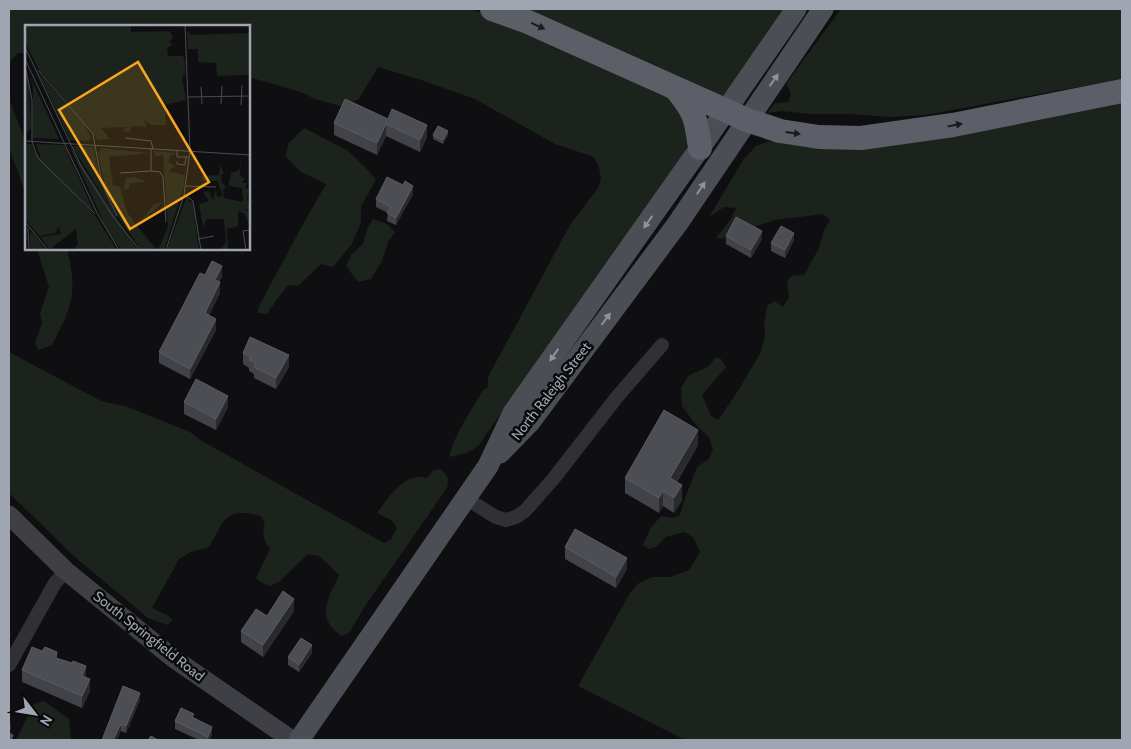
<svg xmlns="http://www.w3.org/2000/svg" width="1131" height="749" font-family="Cabin,sans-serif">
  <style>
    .green { fill: #1b231c }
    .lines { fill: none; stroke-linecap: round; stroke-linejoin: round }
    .minor { stroke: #303136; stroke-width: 14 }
    .secondary { stroke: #3e4046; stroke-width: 19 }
    .primary { stroke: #4c4e55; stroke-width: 21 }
    .motorway { stroke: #5c5f67; stroke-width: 24 }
    .wall { fill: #424349 }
    .shaded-wall { fill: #292a2e }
    .building { fill: #4c4e54; stroke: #595c63 }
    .oneway { fill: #1a1b1d }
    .oneway2 { fill: #8e949f }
    .labels { text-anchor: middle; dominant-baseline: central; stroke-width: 5; stroke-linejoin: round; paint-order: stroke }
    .street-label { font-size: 14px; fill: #9fa6b2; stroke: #0a0a0b }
    .inset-road { fill: none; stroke: #494b51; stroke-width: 1 }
    .view { fill: #f8a51f; fill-opacity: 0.15; stroke: #f8a51f; stroke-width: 2.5 }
    .inset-edge { fill: none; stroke: #9fa6b2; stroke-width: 2.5 }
  </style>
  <rect width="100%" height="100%" fill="#0f0f11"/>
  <g class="green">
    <path d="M 9,9 L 470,9 L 515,25 L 668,95 L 682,108 L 689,141 L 684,154 L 478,446 L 467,453 L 450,457 C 451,439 474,406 483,390 L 488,387 L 488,377 L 570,225 L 598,188 L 601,179 L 599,167 L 594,157 L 555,144 L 475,99 L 418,79 L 378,67 L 359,99 L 340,106 L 315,99 L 301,92 L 249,77 L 249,26 L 26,26 L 26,53 L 18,53 L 9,62 Z"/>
    <polygon points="511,9 783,9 725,96 718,96"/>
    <path d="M 841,9 L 1122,9 L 1122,79 L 925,115 L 892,117 L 846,114 L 810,114 L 782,111 L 767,113 L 775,103 L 788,102 C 792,95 791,91 786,84 Z"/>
    <polygon points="9,99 26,143 26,194 9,148"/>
    <polygon points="1122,102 1122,740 685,740 578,686 630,593 639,583 652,577 670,577 689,570 700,552 693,537 684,532 666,537 657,546 649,549 643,545 650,529 661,516 672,518 680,515 685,498 697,467 709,459 713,449 709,437 696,425 682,406 681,388 688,376 709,366 716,357 721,359 726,367 702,395 711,416 718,420 736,394 761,352 765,335 764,325 767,306 774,301 783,307 789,297 787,281 792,276 804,275 819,248 824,230 830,220 823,214 775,220 752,228 739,220 725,239 716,238 731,219 736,208 724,207 709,217 743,160 756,146 767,142"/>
    <polygon points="304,128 347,150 365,167 376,180 361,206 361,222 352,244 333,267 321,264 298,286 288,285 275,302 267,314 258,313 259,306 302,226 326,184 301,172 286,157 288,144"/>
    <polygon points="373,219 387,224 395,232 388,242 382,261 371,279 358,282 346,266 351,255 363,244 367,229"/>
    <path d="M 37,249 L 67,249 C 78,294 72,306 52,345 L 39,350 L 35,343 L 42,323 L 40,314 L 49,287 Z"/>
    <path d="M 9,352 L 101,401 L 128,407 L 190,432 L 202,441 L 384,543 L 391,539 L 397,528 L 391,520 L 377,513 C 387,499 405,470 427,478 L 434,470 L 440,469 C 448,475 449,478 447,488 L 365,606 L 349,633 L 342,636 C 314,619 329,597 339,575 L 319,556 L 308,554 L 279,582 L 270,586 L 262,583 L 256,578 L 270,549 C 264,540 261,535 265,525 L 261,516 C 225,507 225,519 209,547 L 191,552 L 179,559 L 152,608 L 167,615 L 173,620 L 167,625 L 148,618 L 129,602 L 76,558 L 9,493 Z"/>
    <polygon points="44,701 69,719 71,740 16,740 33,705"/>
  </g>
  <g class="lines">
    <g class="minor">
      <polyline points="465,498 496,517 506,520 516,517 525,511 554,478 617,397 662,345"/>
      <polyline points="9,665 55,583 66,571"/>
    </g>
    <polyline class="secondary" points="9,515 66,571 173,658 292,740"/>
    <g class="primary">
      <polyline points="500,453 530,422 678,223 823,9"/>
      <polyline points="299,740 488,466 513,413 700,148 796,9"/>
    </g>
    <g class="motorway">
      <polyline points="492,9 528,22 747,120 780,131 819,137 861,138 953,125 1122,91"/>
      <path d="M 676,89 C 696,113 696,119 700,148"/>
    </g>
  </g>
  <g class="wall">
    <polygon points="345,99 427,137 420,152 386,136 377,155 334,135 334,123"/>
    <polygon points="433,135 448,135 443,144 433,139"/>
    <polygon points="413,194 396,225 387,221 388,213 376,207 376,199"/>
    <polygon points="726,236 762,239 751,258 726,244"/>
    <polygon points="794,240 785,258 771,251 771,243"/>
    <polygon points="205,275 222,277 219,282 220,293 209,315 216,330 190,379 159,363 159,352"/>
    <polygon points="243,353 289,367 276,389 254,378 254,374 249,371 249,368 243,364"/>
    <polygon points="184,402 228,407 216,430 184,414"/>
    <polygon points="698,445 677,482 682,500 674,513 663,506 659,513 625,493 625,478"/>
    <polygon points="565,547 627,569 616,588 565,559"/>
    <polygon points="294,611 263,657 241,642 241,631 267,616"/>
    <polygon points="312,653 299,672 288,665 288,657"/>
    <polygon points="57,659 86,678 90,691 82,708 22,682 22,670"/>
    <polygon points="140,700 126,733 121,731 102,740"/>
    <polygon points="194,718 212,734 210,740 199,740 175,729 175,721"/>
  </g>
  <g class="shaded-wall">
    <polygon points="386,124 386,136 377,155 377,143"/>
    <polygon points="427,125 427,137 420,152 420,140"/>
    <polygon points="448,131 448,135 443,144 443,140"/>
    <polygon points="413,186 413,194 396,225 396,218"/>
    <polygon points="762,231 762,239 751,258 751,250"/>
    <polygon points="794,233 794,240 785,258 785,250"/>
    <polygon points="222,266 222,277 215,291 215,280"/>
    <polygon points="220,282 220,293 205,324 205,313"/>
    <polygon points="216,319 216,330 190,379 190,369"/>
    <polygon points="289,355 289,367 276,389 276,378"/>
    <polygon points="228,396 228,407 216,430 216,419"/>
    <polygon points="698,430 698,445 670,493 670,478"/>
    <polygon points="682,485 682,500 674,513 674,498"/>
    <polygon points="663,491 663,506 659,513 659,498"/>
    <polygon points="627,558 627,569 616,588 616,577"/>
    <polygon points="294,599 294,611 263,657 263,645"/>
    <polygon points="10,633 10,644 9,646 9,634"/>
    <polygon points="312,645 312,653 299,672 299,665"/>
    <polygon points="86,666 86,678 82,676"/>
    <polygon points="90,679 90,691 82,708 82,696"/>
    <polygon points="140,693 140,700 126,733 126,726"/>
    <polygon points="11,721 11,729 9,733 9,725"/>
    <polygon points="121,724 121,731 117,740 113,740"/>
    <polygon points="212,727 212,734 210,740 208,740 208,737"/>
  </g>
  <g class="building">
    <polygon points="345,99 388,119 392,109 427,125 420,140 386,124 377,143 334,123"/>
    <polygon points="438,126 448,131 443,140 433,135"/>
    <polygon points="387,177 403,185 405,181 413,186 396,218 387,213 391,207 376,199"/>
    <polygon points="736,217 762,231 751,250 726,236"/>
    <polygon points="781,226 794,233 785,250 771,243"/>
    <polygon points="212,261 222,266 215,280 220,282 205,313 216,319 190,369 159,352 200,273 205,275"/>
    <polygon points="250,337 289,355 276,378 254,367 256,363 249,360 251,357 243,353"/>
    <polygon points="196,379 228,396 216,419 184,402"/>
    <polygon points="664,410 698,430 670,478 682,485 674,498 663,491 659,498 625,478"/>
    <polygon points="575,529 627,558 616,577 565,547"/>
    <polygon points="283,591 294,599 263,645 241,631 256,609 267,616"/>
    <polygon points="301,638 312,645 299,665 288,657"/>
    <polygon points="32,647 42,651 45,647 57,652 56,658 72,663 73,661 86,666 82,676 90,679 82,696 22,670"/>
    <polygon points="123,686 140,693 126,726 121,724 113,740 102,740"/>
    <polygon points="181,708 194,714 192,717 212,727 208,737 175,721"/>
    <polygon points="9,733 13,735 11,740 9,740"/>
    <polygon points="151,736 158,740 148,740"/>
  </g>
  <defs><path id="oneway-solid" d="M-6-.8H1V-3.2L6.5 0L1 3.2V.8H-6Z" transform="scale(1.25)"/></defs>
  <g class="oneway">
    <use href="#oneway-solid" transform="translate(538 26) rotate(24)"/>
    <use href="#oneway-solid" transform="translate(955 125) rotate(-11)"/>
    <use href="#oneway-solid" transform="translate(793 133) rotate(8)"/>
  </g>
  <g class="oneway2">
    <use href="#oneway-solid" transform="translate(774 80) rotate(-55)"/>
    <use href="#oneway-solid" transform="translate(701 188) rotate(-56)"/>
    <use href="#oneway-solid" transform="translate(648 222) rotate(125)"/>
    <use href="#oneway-solid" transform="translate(606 319) rotate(-53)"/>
    <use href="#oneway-solid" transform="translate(554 355) rotate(125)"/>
  </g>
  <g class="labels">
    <g class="street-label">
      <text transform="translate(551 391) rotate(-52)">North Raleigh Street</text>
      <text transform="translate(149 636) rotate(38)">South Springfield Road</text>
    </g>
  </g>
  <g transform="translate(25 25)">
    <rect width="225" height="225" fill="#0f0f11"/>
    <path d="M 0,0 L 106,0 L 106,7 L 144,6 L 148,12 L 144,17 L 148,19 L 142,23 L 143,31 L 158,31 L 160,37 L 160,50 L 157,51 L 161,75 L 140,80 L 141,100 L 126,100 L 119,95 L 122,102 L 108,101 L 103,108 L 97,105 L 104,102 L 76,103 L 85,114 L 73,115 L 13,43 L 0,17 ZM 162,6 L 167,10 L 225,8 L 225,50 L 192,51 L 191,38 L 173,37 L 173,24 L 163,24 ZM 0,44 L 4,60 L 6,103 L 0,109 ZM 13,47 L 59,99 L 66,112 L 64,116 L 45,115 ZM 4,49 L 34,114 L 8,113 L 8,61 ZM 0,119 L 6,119 L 9,126 L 71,192 L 92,225 L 48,225 L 53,219 L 51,204 L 25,224 L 15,212 L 36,209 L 34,201 L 30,208 L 14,211 L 0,194 ZM 11,119 L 39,120 L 69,187 L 18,139 ZM 44,120 L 113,225 L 96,225 L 81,203 ZM 47,121 L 69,122 L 74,152 L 93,195 ZM 76,123 L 125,128 L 84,132 L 88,160 L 95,162 L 102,187 L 110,199 L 115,198 L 129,179 L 138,177 L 112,201 L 132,225 L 116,225 L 90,187 L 82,171 L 73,128 ZM 128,126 L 151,128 L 144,132 L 144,137 L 150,141 L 144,146 L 160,150 L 159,161 L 139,225 L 133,225 L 143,202 L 138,130 L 131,132 ZM 216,135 L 215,151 L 220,154 L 217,158 L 222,158 L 220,163 L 225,165 L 222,172 L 225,185 L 217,184 L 225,187 L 225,200 L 219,188 L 213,186 L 213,201 L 202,204 L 203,224 L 195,225 L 201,217 L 199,194 L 182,194 L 178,202 L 174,179 L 184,176 L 178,167 L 184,166 L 188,175 L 191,164 L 192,172 L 197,171 L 196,165 L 192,156 L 178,156 L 177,151 L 194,150 L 195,140 L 199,148 L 196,150 L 197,158 L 202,163 L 198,164 L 199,173 L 218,177 L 217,163 L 203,161 L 206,148 L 214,145 ZM 109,152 L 122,157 L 104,158 L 104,164 L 99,164 L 101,153 ZM 161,173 L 168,179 L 174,225 L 142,225 ZM 5,208 L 8,208 L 21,225 L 5,225 Z" fill="#1b231c"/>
    <path class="inset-road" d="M 160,0 L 165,126M 0,22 L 56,141 L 89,193 L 115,225M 0,34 L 72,188 L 94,225M 1,45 L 7,75 L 7,117 L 13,133 L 70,189M 13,45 L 68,109 L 77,159 L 92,191M 176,62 L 177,79M 163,72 L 225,71M 196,79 L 197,61M 216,80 L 217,60M 100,113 L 126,116 L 128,124M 0,116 L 225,130M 126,124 L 126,146 L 135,147 L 138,152 L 141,197M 152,126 L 152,132 L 161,132M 152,136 L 152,139 L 160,140 L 161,132 L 164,132M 95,148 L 126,146M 161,161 L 191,162M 159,170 L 168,176 L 176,225M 0,197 L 23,225M 3,203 L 4,225M 173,214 L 189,211M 141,225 L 159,170 L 165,126M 221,225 L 218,206 L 225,205"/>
    <path class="view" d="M 113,37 L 184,157 L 105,204 L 34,85 Z"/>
    <rect width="225" height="225" class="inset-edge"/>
  </g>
  <rect width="1131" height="749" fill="none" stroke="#9fa6b2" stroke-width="20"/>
  <g transform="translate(35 714) rotate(121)" stroke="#0a0a0b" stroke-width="4" paint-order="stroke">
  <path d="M0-4L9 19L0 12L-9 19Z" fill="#9fa6b2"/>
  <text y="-8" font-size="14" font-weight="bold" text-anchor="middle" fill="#9fa6b2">N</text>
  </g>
</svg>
